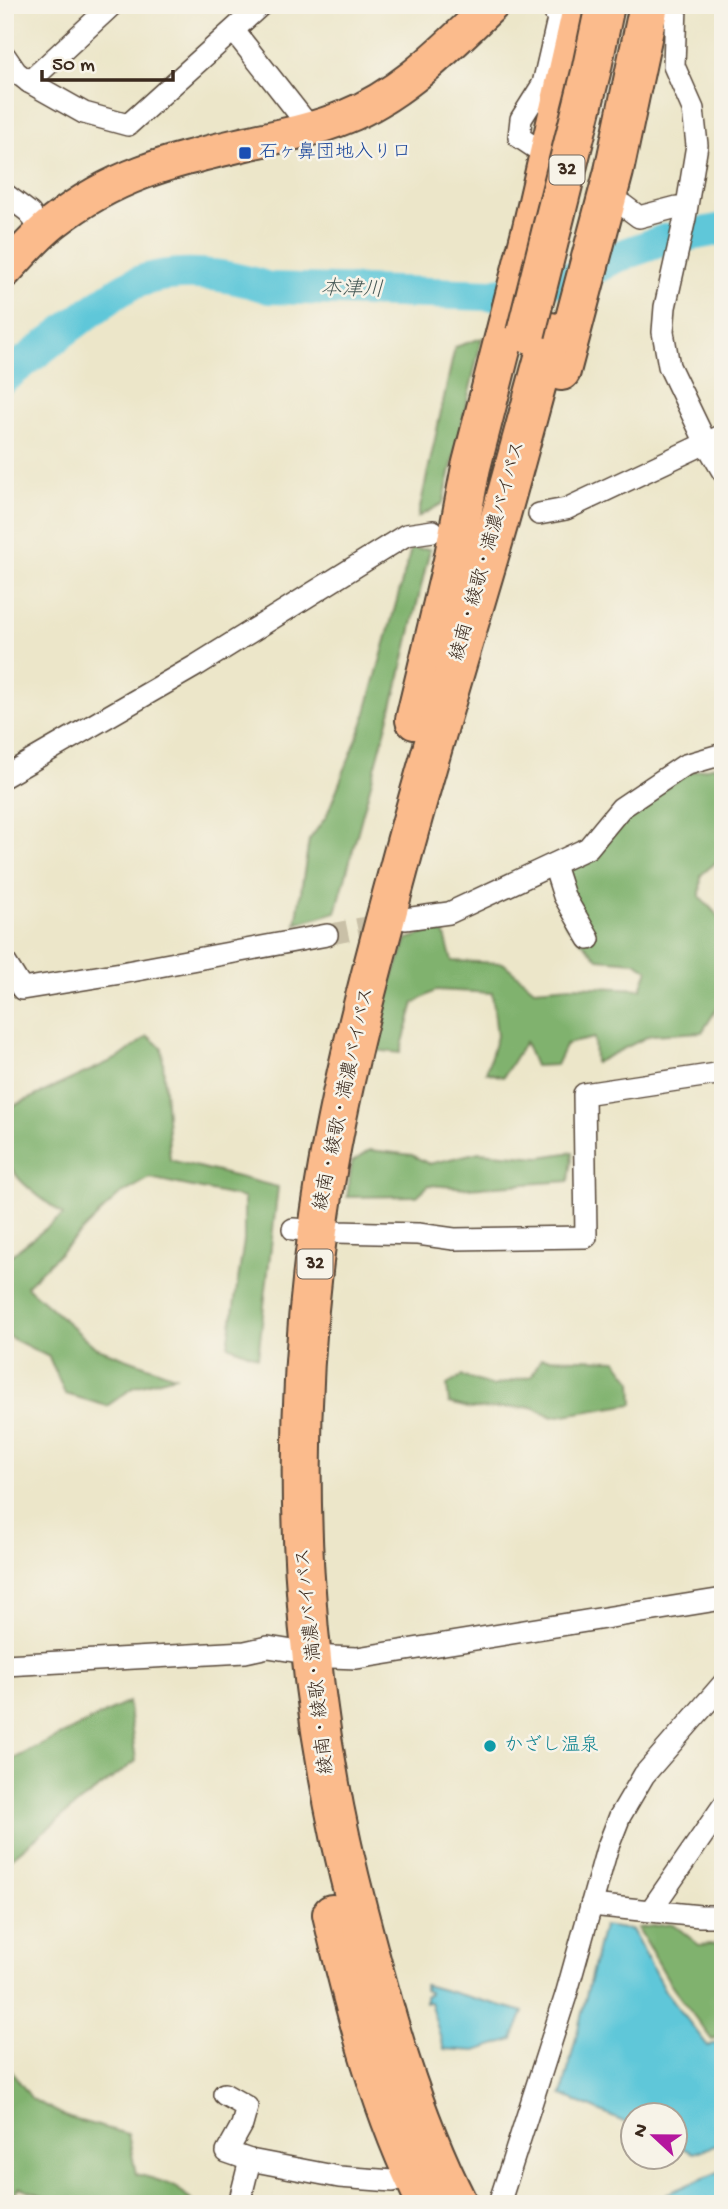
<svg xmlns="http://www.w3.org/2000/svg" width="728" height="2209" font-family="'Gochi Hand','Klee One',sans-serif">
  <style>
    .forest { fill: #80b26e; stroke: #5e6e46; stroke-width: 2 }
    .water { fill: #5ec7d9; stroke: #4c787c; stroke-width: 2 }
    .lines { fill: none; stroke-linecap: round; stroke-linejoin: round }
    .river { stroke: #5ec7d9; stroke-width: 32 }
    .street-tunnel { stroke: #c9c0a7; stroke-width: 21; stroke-dasharray: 21 10; stroke-linecap: butt }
    .street-casing { stroke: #564638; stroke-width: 24 }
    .primary-casing { stroke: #564638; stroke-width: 37 }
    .highway-casing { stroke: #564638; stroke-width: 42 }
    .street { stroke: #fff; stroke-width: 21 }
    .primary { stroke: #fbbb8c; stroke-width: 33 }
    .highway { stroke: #fbbb8c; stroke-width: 38 }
    .highway-bridge-casing { stroke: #564638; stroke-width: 42; stroke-linecap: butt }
    .highway-bridge { stroke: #fbbb8c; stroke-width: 38 }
    .transit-dot { fill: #1a4fb4; stroke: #f7f3e8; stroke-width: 2.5 }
    .culture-dot { fill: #0f9aa8; stroke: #f7f3e8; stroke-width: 2.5 }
    .labels { text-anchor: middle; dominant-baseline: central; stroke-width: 5; stroke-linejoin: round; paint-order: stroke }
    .shield { fill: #f7f3e8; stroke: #73665b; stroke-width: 2 }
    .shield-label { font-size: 18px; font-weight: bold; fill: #3b2a1e }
    .transit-label { font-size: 19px; fill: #164399; stroke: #f7f3e8; text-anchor: start }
    .street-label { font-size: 19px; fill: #3b2a1e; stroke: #f7f3e8 }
    .culture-label { font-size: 19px; fill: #0d838f; stroke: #f7f3e8; text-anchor: start }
    .water-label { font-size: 21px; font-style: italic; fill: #465956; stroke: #f7f3e8 }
  </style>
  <rect width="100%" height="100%" fill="#f7f3e8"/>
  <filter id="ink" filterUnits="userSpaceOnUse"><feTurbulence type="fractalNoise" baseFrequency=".0143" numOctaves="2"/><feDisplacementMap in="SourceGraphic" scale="14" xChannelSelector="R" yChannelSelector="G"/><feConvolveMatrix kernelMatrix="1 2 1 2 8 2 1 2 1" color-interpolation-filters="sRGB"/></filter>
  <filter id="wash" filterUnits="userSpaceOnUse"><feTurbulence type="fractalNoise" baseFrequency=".00686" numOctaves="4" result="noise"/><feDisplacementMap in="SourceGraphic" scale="28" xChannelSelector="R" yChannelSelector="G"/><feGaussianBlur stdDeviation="1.57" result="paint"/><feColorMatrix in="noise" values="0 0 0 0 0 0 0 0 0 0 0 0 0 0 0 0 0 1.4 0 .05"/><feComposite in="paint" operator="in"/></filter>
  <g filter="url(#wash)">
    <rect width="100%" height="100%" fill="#ece6c9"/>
    <g class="forest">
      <polygon points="482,338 443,503 418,517 455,347"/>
      <polygon points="411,549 430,549 399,680 336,912 296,924 309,840 326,817 363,723"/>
      <polygon points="723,764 723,856 701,875 700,897 723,921 723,999 702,1032 651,1035 595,1063 594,1038 566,1044 556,1065 535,1066 525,1042 503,1077 486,1072 497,1036 492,993 437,990 414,1003 400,1053 374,1050 388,989 407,939 443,928 452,961 503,963 534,989 571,986 641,989 648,970 635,962 598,959 566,925 551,880 591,858 627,816 686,773"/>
      <path d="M 148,1036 L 162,1048 L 170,1160 L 278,1187 L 258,1357 L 228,1345 L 244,1241 L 244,1198 L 150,1178 L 118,1196 L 26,1286 L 95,1347 L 175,1376 L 134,1387 L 107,1406 L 65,1394 L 49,1357 L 5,1335 L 5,1260 L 63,1215 C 42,1197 5,1178 5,1146 L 11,1107 L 120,1057 Z"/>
      <polygon points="370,1150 412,1155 429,1164 479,1152 540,1157 573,1152 569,1181 467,1188 429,1185 417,1196 347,1197 352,1162"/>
      <polygon points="541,1358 616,1360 632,1381 633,1404 552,1417 533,1407 472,1409 449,1403 447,1385 462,1376 493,1386 532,1376"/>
      <polygon points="128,1702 136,1761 80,1802 5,1863 5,1763"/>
      <polygon points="673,1924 699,1945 723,1943 723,2034 712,2040 673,1988 638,1928"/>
      <path d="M 5,2062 L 32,2099 L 69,2118 L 128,2134 L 136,2174 C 156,2179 181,2185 194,2204 L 59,2204 L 47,2197 L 19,2187 L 5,2204 Z"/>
    </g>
    <g class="water">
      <polygon points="603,1926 632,1930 665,1991 708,2046 723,2040 723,2143 694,2153 676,2145 676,2114 634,2114 633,2126 562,2095"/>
      <polygon points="425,1985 524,2012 513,2039 475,2051 444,2049 430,2002 425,2002 425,1996 429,1995 429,1992 425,1990"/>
      <polygon points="723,2170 723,2204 675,2204 666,2194"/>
    </g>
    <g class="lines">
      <path class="river" d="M 5,377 C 36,353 67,328 100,305 C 109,299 117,292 127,287 C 168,266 227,273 269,288 L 492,295 L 585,274 L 614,258 L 664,240 L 723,229"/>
    </g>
  </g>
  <g filter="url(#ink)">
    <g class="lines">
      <polyline class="street-tunnel" points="327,935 390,922"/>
      <defs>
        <g id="street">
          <polyline points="676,5 674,66 693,109 697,145 685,218 665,307 663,332 669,366 706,443 723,435"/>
          <polyline points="234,31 311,129"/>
          <polyline points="5,56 16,72 29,82 84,113 128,125 261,5"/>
          <polyline points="29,82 112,5"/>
          <polyline points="534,147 519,137 521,119 543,84 558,19 551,5"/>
          <polyline points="5,194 30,213 42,233"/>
          <polyline points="623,205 639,217 677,207 686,208"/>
          <polyline points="539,514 566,509 706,443 723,472"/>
          <polyline points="5,776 197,665 406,535 433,531"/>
          <polyline points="554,865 564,896 589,939"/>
          <polyline points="405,919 449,913 588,848 621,808 685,765 723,754"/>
          <polyline points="5,962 22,989 121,973 327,935"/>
          <polyline points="293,1229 336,1232 418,1234 454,1239 586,1237 584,1094 723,1073"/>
          <polyline points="5,1665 245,1652 268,1647 331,1657 357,1658 723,1599"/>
          <polyline points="591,1905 700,1916 723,1916"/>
          <polyline points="651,1910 723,1806"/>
          <polyline points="224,2094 247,2107 242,2125 227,2152 250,2160 339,2177 393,2181 413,2173"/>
          <polyline points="239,2204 250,2160"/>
          <polyline points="499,2204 566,1995 607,1849 620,1816 644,1775 723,1684"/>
        </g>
        <path id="primary" d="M 5,271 C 21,254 36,236 54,222 C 116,173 173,161 248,143 C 280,136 314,130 345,117 C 403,94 447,47 492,5"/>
        <g id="highway">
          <polyline points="561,371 614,171 649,5"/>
          <polyline points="415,720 453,561 471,467 532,228 583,5"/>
          <path d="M 332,1914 C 355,2012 381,2113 427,2204"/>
          <path d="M 458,2204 C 411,2112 384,2011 358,1911 C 300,1690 287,1457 318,1230 C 334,1109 366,990 398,872 C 426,766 458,661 489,556 C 511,482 530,407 551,332"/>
        </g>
      </defs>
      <use href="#street" class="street-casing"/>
      <use href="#primary" class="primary-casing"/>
      <use href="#highway" class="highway-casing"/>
      <use href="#street" class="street"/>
      <use href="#primary" class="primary"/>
      <use href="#highway" class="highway"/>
      <defs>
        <polyline id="highway-bridge" points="526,333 591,72 605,5"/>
      </defs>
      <use href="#highway-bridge" class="highway-bridge-casing"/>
      <use href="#highway-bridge" class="highway-bridge"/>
    </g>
  </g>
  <rect class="transit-dot" x="238" y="146" width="14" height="14" rx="3.5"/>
  <circle class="culture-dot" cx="490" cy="1746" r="7"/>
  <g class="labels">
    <g class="shield">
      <rect x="549.5" y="155.5" width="35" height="29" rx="5"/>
      <rect x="297.5" y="1249.5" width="35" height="29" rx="5"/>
    </g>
    <g class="shield-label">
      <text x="567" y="170">32</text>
      <text x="315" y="1264">32</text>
    </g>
    <g class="transit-label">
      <text x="259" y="153">石ヶ鼻団地入り口</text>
    </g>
    <g class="street-label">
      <text transform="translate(489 551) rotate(-74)">綾南・綾歌・満濃バイパス</text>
      <text transform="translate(345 1099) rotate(-78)">綾南・綾歌・満濃バイパス</text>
      <text transform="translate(316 1661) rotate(-96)">綾南・綾歌・満濃バイパス</text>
    </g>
    <g class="culture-label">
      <text x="504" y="1746">かざし温泉</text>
    </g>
    <g class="water-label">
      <text transform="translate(352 291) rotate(2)">本津川</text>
    </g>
  </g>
  <rect width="728" height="2209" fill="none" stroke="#f7f3e8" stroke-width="28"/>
  <g transform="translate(654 2136) rotate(292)"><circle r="33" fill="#f7f3e8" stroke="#aca397" stroke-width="2"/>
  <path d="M0-5L12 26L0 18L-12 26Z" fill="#b5179e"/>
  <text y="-10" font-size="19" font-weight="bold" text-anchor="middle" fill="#3b2a1e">N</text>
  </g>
  <path d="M42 70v10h131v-10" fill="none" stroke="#3b2a1e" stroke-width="3.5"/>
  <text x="52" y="70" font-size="21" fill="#3b2a1e" stroke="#f7f3e8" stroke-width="5" paint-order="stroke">50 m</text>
</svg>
